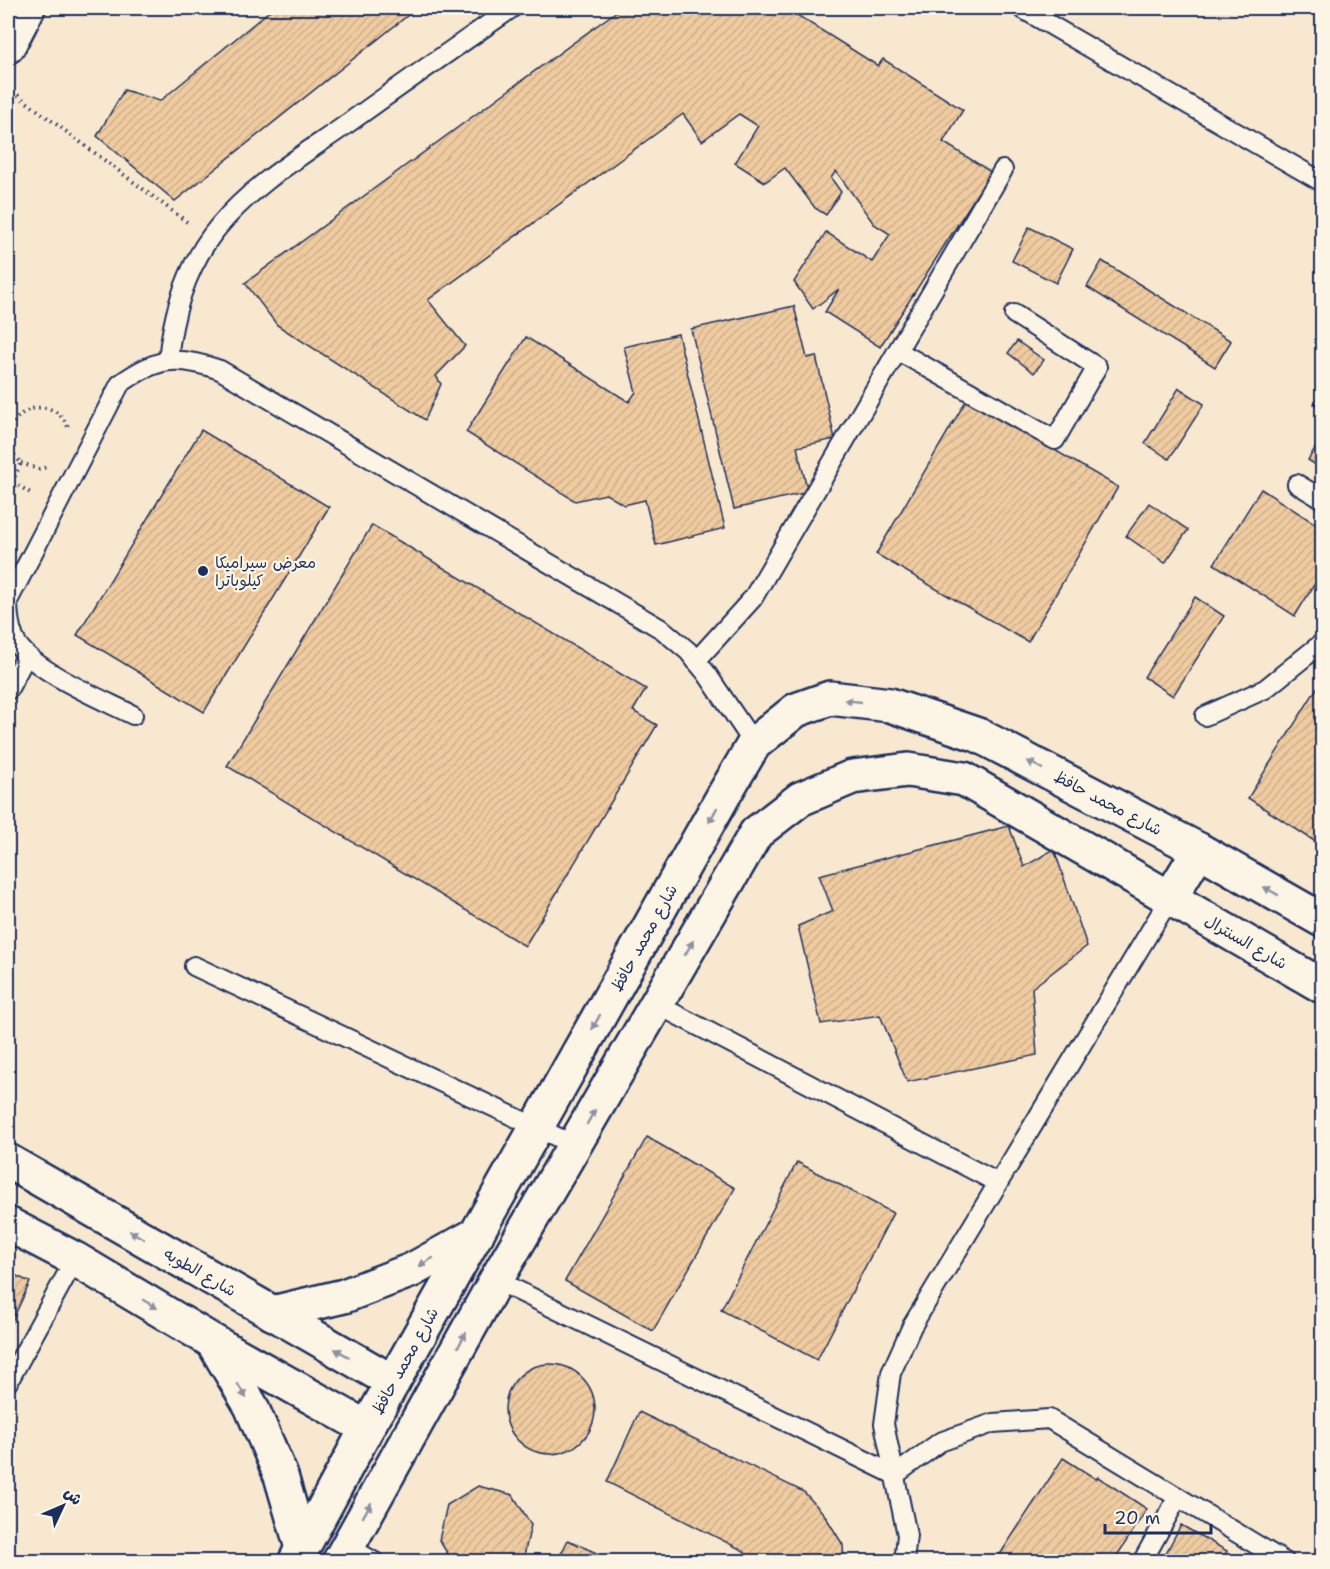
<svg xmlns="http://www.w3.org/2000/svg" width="1330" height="1569" font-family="'Shantell Sans','Playpen Sans Arabic',sans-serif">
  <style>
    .built { fill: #f8e8d0 }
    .building { fill: url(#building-hatch); stroke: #1b2f5e; stroke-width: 1.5 }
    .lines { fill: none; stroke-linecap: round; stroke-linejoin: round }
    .service-casing { stroke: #1b2f5e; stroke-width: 22 }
    .tertiary-casing { stroke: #1b2f5e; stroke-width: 38 }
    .secondary-casing { stroke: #1b2f5e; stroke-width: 38 }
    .path { stroke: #1b2f5e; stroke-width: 4; stroke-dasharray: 1.5 4.5; stroke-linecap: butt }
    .service { stroke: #fcf5e5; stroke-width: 18 }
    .tertiary { stroke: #fcf5e5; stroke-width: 33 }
    .secondary { stroke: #fcf5e5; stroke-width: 33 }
    .oneway { fill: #8c92a2 }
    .poi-dot { fill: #1b2f5e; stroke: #fcf5e5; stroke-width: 2 }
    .labels { text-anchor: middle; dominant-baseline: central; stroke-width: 4.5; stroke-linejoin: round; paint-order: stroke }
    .poi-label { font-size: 16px; fill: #1b2f5e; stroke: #fcf5e5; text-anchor: start }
    .street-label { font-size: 16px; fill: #1b2f5e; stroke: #fcf5e5 }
  </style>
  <defs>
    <pattern id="building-hatch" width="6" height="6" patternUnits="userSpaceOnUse" patternTransform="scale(1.5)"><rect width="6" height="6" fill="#f0cba0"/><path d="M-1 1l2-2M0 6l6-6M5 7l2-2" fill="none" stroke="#cdaf8c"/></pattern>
  </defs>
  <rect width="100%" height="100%" fill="#fcf5e5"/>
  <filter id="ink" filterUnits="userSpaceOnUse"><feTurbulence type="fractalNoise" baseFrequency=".0167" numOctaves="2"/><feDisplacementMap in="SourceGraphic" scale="12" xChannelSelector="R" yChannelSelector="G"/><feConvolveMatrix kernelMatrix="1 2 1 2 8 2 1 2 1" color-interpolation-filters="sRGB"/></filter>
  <g filter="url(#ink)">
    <rect class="built" x="8" y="8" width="1314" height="1553"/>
    <g class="building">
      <polygon points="273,8 417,8 175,201 97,136 124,90 160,101"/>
      <polygon points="621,8 786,8 878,66 883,59 963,110 943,142 991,172 880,347 825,312 839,289 813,309 794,282 826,232 872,262 890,234 874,224 836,171 831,178 841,192 826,215 815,208 785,168 765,182 735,163 758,126 739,114 702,141 683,114 428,300 465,346 436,376 441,384 425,420 277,325 245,283"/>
      <polygon points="1029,227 1073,249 1056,283 1012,261"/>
      <polygon points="1102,261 1231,341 1215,367 1087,287"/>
      <polygon points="794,306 807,358 816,356 835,439 797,447 808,492 734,509 691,329"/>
      <polygon points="678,334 725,528 656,545 645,500 624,505 606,494 575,501 466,432 526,337 629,402 636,392 624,347"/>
      <polygon points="1017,341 1044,360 1034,373 1008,353"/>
      <polygon points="1179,388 1204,404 1169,459 1145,443"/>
      <polygon points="1322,391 1322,409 1314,404"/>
      <polygon points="967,399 1118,487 1028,642 876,554"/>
      <polygon points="201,430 329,507 204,712 77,635"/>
      <polygon points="1322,437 1322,469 1308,460"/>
      <polygon points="1261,489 1322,528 1322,572 1295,616 1214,564"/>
      <polygon points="1149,503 1188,530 1165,563 1126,536"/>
      <polygon points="372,525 646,689 633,711 657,725 525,946 227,766"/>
      <polygon points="1195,597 1224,616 1173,696 1144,677"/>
      <polygon points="1322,680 1322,846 1248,798"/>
      <polygon points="1009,826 1024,867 1054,849 1087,946 1032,988 1037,1055 907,1082 880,1015 821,1024 798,926 833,911 819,875"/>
      <polygon points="647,1137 735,1188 653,1331 565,1281"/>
      <polygon points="797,1162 893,1213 817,1360 721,1310"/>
      <polygon points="8,1272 30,1282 8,1330"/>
      <circle cx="550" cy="1409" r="45"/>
      <polygon points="639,1412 804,1492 824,1514 843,1545 844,1562 751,1562 744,1551 607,1482"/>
      <polygon points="1063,1458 1096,1479 1098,1477 1147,1509 1113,1562 995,1562"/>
      <polygon points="478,1486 513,1495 531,1525 523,1560 521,1562 453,1562 439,1540 447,1505"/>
      <polygon points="1181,1525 1227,1551 1221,1562 1161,1562"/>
      <polygon points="568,1540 616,1562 557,1562"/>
    </g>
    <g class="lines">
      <defs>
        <g id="service">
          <polyline points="1021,8 1322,182"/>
          <polyline points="898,351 1055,440 1097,367 1014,314"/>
          <path d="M 168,360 C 173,311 187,264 219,226 C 252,186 298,158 340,129 C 397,88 454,48 512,8"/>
          <polyline points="1297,484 1322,499"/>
          <polyline points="696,661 753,598 1003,170"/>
          <polyline points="8,690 26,656"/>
          <path d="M 133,715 C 102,699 27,669 14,638 C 9,625 8,614 8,601 L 120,384 C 157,357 177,355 220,370 L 663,630 L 688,651 L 707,674 L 754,744"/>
          <polyline points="1205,716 1265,689 1322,643"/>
          <polyline points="194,966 574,1145"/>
          <polyline points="656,1004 998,1183"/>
          <polyline points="496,1280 895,1475 940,1442 993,1423 1049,1419 1285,1562"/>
          <polyline points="8,1382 75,1259"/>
          <polyline points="347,1546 375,1562"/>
          <polyline points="904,1562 907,1535 884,1424 891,1373 912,1326 1170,898"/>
          <polyline points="1142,1562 1178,1497"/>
        </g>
        <g id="tertiary">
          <polyline points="1170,898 1199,850"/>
          <polyline points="8,1161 393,1382"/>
          <polyline points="8,1224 75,1259 212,1341 367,1428"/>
          <polyline points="272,1313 344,1296 412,1270 477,1234"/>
          <polyline points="213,1342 251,1406 281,1476 302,1548"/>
          <polyline points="295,1562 367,1428 725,793 754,744 796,710 830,698 890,705 978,735 1199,850 1322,920"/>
          <polyline points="339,1562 496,1280 756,833 800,799 852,777 908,770 964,779 1322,986"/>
        </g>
        <polyline id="secondary" points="8,46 28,8"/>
      </defs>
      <use href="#service" class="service-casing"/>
      <use href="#tertiary" class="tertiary-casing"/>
      <use href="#secondary" class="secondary-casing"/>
      <g class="path">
        <polyline points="8,88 187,222"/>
        <polyline points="21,463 38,469 47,467"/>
        <polyline points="8,479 32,494"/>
        <path d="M 12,482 L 21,463 C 18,459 12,453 10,448 C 0,411 52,390 68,427"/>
      </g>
      <use href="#service" class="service"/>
      <use href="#tertiary" class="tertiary"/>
      <use href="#secondary" class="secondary"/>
    </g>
    <defs><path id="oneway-solid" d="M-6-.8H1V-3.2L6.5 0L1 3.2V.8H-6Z" transform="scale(1.5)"/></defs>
    <g class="oneway">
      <use href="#oneway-solid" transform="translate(853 701) rotate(-174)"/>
      <use href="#oneway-solid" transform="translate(1035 765) rotate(-152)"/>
      <use href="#oneway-solid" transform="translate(713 815) rotate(119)"/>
      <use href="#oneway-solid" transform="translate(1271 891) rotate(-151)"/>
      <use href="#oneway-solid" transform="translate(689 948) rotate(-60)"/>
      <use href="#oneway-solid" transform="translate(596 1022) rotate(119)"/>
      <use href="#oneway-solid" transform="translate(591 1117) rotate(-60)"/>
      <use href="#oneway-solid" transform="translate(137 1235) rotate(-150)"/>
      <use href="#oneway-solid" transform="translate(426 1262) rotate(150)"/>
      <use href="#oneway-solid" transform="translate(150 1304) rotate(31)"/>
      <use href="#oneway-solid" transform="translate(462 1340) rotate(-61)"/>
      <use href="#oneway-solid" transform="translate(342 1353) rotate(-150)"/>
      <use href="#oneway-solid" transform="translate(242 1391) rotate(59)"/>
      <use href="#oneway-solid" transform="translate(367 1510) rotate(-60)"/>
    </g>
  </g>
  <circle class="poi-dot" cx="203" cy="571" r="6"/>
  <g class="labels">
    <g class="poi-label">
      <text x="215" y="562">معرض سيراميكا<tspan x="215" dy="18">كيلوباترا</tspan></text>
    </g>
    <g class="street-label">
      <text transform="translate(1108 803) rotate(28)">شارع محمد حافظ</text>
      <text transform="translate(644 938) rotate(-61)">شارع محمد حافظ</text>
      <text transform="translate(1246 942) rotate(30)">شارع السنترال</text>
      <text transform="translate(200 1272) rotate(30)">شارع الطوبه</text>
      <text transform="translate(405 1361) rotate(-61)">شارع محمد حافظ</text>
    </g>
  </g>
  <rect width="1330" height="1569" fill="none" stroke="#fcf5e5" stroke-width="30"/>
  <rect x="15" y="15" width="1300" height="1539" fill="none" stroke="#1b2f5e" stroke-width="2" filter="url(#ink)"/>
  <g transform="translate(63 1506) rotate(46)" stroke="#fcf5e5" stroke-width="4.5" paint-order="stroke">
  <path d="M0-4.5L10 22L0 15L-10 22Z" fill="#1b2f5e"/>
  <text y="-9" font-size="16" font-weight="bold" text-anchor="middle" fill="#1b2f5e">ش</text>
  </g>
  <path d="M1105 1524v9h106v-9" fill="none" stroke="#1b2f5e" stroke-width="3"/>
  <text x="1114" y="1524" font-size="18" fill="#1b2f5e" stroke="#fcf5e5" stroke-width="4.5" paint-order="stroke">20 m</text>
</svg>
